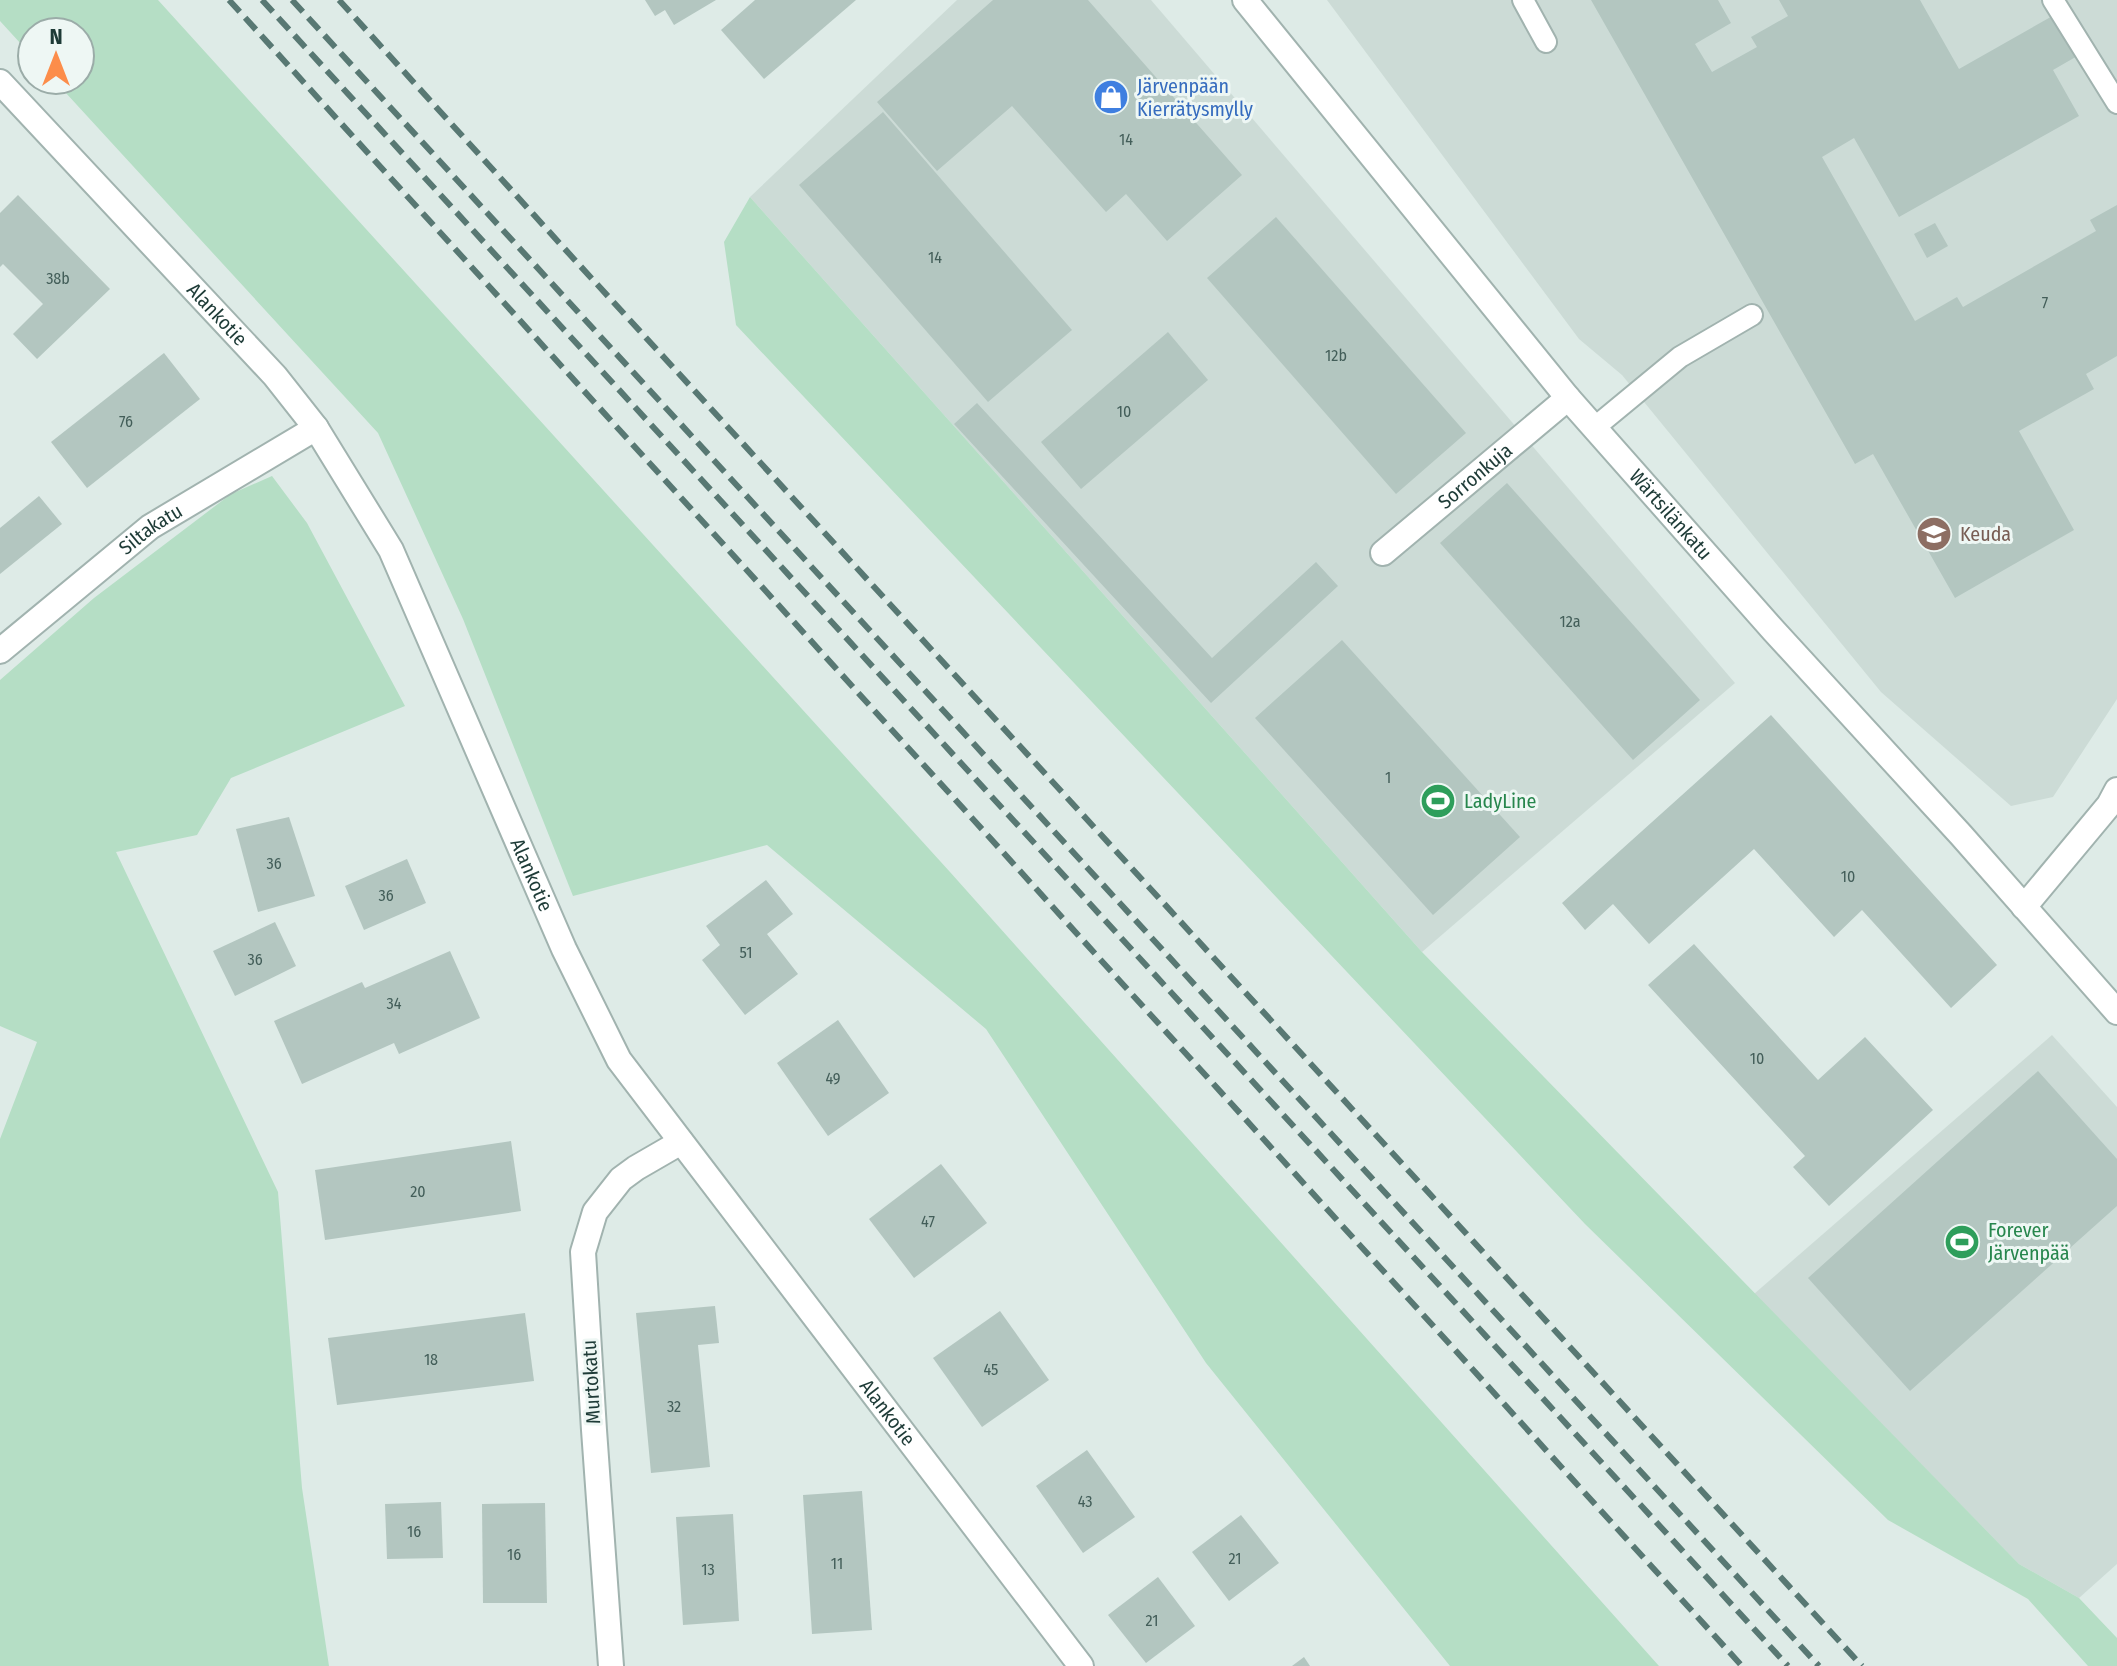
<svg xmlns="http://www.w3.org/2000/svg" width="2117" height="1666" font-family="'Fira Sans Condensed',sans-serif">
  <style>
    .built { fill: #ccdbd6 }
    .green { fill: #b5dec5 }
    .building { fill: #b3c6c0 }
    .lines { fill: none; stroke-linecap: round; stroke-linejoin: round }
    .service-casing { stroke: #a1b3af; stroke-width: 24 }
    .minor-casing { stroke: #a1b3af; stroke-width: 28 }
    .tertiary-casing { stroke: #a1b3af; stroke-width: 28 }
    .service { stroke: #fff; stroke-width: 20 }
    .minor { stroke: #fff; stroke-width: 24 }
    .tertiary { stroke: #fff; stroke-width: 24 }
    .rail { stroke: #587873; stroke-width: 6; stroke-dasharray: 16 8; stroke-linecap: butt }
    .labels { text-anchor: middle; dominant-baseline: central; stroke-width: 6; stroke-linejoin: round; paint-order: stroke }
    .number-label { font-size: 16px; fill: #435e59 }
    .shop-label { font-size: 20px; fill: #366cbe; stroke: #eef7f4; text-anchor: start }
    .street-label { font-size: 20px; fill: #1e3b37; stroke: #eef7f4 }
    .education-label { font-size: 20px; fill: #785e54; stroke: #eef7f4; text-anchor: start }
    .leisure-label { font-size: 20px; fill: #27864d; stroke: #eef7f4; text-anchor: start }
  </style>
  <rect width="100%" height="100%" fill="#deebe7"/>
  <g class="built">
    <polygon points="957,0 1151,0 1735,683 1422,952 750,197"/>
    <polygon points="1327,0 2117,0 2117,699 2053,797 2011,806 1881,692 1622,375 1579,339"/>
    <polygon points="2052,1035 2117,1107 2117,1564 2079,1598 2019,1564 1754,1294"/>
  </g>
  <g class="green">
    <polygon points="0,0 158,0 950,872 1659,1666 1450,1666 1206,1363 986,1029 767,845 573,896 463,619 378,433 54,80 80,80 80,32 32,32 32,56 0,21"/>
    <polygon points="750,197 1422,952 2019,1564 2079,1598 2117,1638 2117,1666 2088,1666 2028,1599 1888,1520 1585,1224 736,325 724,242"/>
    <polygon points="272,476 307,523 405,706 231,778 197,835 116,852 278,1192 302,1488 329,1666 0,1666 0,1139 37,1042 0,1026 0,680 94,598 231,494"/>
  </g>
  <g class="building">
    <polygon points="645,0 716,0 674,25 665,10 655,16"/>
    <polygon points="755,0 856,0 764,79 721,30"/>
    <polygon points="993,0 1088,0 1242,175 1167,241 1126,194 1106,212 1012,106 937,171 877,102"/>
    <polygon points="1591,0 1718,0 1731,23 1695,44 1712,72 1757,47 1751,37 1788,16 1779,0 1920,0 1959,69 2056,14 2079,55 2053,70 2079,116 1899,217 1854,138 1822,157 1915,321 1957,297 1963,307 2096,231 2090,220 2117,205 2117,356 2086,374 2094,389 2019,431 2074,530 1955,598 1873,454 1855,464"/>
    <polygon points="883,112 1072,330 988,402 799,185"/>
    <polygon points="18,195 110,289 37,359 13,334 43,304 3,264 0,267 0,213"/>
    <polygon points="1276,217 1466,433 1396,494 1207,278"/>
    <polygon points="1935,223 1948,246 1927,258 1914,234"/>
    <polygon points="1168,332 1208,380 1081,489 1041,442"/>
    <polygon points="164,353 200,399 87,488 51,442"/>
    <polygon points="977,403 1212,658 1316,562 1338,586 1211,703 954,424"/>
    <polygon points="1507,483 1700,700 1633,760 1440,543"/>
    <polygon points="39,496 62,524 0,574 0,528"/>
    <polygon points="1342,640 1520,837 1433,915 1255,718"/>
    <polygon points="1771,715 1997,965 1951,1008 1862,910 1834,937 1754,849 1649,944 1613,904 1585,930 1562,903"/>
    <polygon points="289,817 315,896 258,912 236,829"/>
    <polygon points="407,859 426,903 364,930 345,886"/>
    <polygon points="766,880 793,914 767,934 798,974 745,1015 702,960 720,945 706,926"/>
    <polygon points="275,922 296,966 235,996 213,951"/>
    <polygon points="1694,944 1818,1080 1865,1037 1933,1110 1829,1206 1793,1167 1805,1156 1648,985"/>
    <polygon points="450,951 480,1018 399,1054 394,1043 302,1084 274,1021 362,982 365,988"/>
    <polygon points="838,1020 889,1093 828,1136 777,1063"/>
    <polygon points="2038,1071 2117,1159 2117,1206 1910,1391 1808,1278"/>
    <polygon points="511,1141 521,1211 325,1240 315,1170"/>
    <polygon points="941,1164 987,1223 914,1278 869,1219"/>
    <polygon points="715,1306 719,1343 698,1345 710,1467 651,1473 636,1313"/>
    <polygon points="1000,1311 1049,1380 982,1427 933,1358"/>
    <polygon points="525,1313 534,1381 337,1405 328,1338"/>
    <polygon points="1087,1450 1135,1517 1083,1553 1036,1486"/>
    <polygon points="862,1491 872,1630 812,1634 803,1495"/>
    <polygon points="441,1502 443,1558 387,1559 385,1504"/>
    <polygon points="545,1503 547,1603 483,1603 482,1504"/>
    <polygon points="733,1514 739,1621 683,1625 676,1517"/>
    <polygon points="1241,1515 1279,1563 1229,1601 1192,1552"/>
    <polygon points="1158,1577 1195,1626 1146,1663 1108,1615"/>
    <polygon points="1304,1657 1310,1666 1292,1666"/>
  </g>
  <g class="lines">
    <defs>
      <g id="service">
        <polyline points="1523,0 1546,42"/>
        <polyline points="2053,0 2117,103"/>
        <polyline points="1594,428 1680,357 1752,315"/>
      </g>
      <g id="minor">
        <path id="s1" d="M 0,82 L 275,376 L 316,428 L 391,550 L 564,949 L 619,1060 L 1081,1666"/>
        <path id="s2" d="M 1383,553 L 1568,398"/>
        <path id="s3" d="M 0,651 L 150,527 L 316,428"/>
        <polyline points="2024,907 2109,805 2117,790"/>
        <polyline points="611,1666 594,1430 583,1252 595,1212 621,1179 636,1168 681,1142"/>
      </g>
      <g id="tertiary">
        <path id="s4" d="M 1245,0 L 1568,398 L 1774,631 L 1961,835 L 2117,1012"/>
      </g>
    </defs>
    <use href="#service" class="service-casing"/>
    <use href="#minor" class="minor-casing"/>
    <use href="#tertiary" class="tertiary-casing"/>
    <use href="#service" class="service"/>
    <use href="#minor" class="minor"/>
    <use href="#tertiary" class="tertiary"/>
    <g class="rail">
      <polyline points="229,0 1742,1666"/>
      <polyline points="262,0 1788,1666"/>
      <polyline points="292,0 1819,1666"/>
      <polyline points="339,0 573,258 1862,1666"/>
    </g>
  </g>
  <defs>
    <symbol id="shop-disc" viewBox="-11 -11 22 22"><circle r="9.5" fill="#3f7fe0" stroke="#eef7f4"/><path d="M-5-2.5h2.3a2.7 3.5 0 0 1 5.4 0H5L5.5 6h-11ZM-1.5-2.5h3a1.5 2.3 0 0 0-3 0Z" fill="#fff"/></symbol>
    <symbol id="school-disc" viewBox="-11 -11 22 22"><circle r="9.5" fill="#8d6e63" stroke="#eef7f4"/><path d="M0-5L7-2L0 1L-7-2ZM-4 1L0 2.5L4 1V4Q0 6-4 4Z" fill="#fff"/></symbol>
    <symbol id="stadium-disc" viewBox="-11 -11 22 22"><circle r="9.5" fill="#2e9e5b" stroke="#eef7f4"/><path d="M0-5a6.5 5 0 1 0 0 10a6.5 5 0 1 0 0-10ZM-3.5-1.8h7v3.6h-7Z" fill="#fff"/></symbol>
  </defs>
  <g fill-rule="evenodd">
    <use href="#shop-disc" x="1091" y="77" width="40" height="40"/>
    <use href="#school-disc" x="1914" y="514" width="40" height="40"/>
    <use href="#stadium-disc" x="1418" y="781" width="40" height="40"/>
    <use href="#stadium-disc" x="1942" y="1222" width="40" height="40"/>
  </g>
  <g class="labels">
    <g class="number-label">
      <text x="1126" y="139">14</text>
      <text x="935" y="257">14</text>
      <text x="58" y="278">38b</text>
      <text x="2045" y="302">7</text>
      <text x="1336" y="355">12b</text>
      <text x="1124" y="411">10</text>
      <text x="126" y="421">76</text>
      <text x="1570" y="621">12a</text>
      <text x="1388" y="777">1</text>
      <text x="274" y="863">36</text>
      <text x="1848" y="876">10</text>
      <text x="386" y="895">36</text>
      <text x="746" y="952">51</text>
      <text x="255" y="959">36</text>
      <text x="394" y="1003">34</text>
      <text x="1757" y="1058">10</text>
      <text x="833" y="1078">49</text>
      <text x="418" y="1191">20</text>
      <text x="928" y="1221">47</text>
      <text x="431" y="1359">18</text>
      <text x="991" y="1369">45</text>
      <text x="674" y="1406">32</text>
      <text x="1085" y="1501">43</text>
      <text x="414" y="1531">16</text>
      <text x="514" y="1554">16</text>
      <text x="1235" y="1558">21</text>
      <text x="837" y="1563">11</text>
      <text x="708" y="1569">13</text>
      <text x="1152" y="1620">21</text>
    </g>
    <g class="shop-label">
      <text x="1137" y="86">Järvenpään<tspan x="1137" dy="23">Kierrätysmylly</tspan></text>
    </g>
    <g class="street-label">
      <text stroke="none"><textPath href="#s1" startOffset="318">Alankotie</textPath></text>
      <text stroke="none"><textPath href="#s2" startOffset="120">Sorronkuja</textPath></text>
      <text stroke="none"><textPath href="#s4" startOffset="668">Wärtsilänkatu</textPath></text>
      <text stroke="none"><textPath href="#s3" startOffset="194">Siltakatu</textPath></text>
      <text stroke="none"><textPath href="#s1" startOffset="966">Alankotie</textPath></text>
      <text transform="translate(591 1382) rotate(-93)">Murtokatu</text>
      <text stroke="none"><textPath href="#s1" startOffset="1614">Alankotie</textPath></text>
    </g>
    <g class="education-label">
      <text x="1960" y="534">Keuda</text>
    </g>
    <g class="leisure-label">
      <text x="1464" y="801">LadyLine</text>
      <text x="1988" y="1230">Forever<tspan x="1988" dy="23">Järvenpää</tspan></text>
    </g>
  </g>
  <g transform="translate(56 56)"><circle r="38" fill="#eef7f4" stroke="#9baca8" stroke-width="2"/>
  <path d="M0-6L14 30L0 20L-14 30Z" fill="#fc8d4a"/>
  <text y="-12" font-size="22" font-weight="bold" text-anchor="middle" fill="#1e3b37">N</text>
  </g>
</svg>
